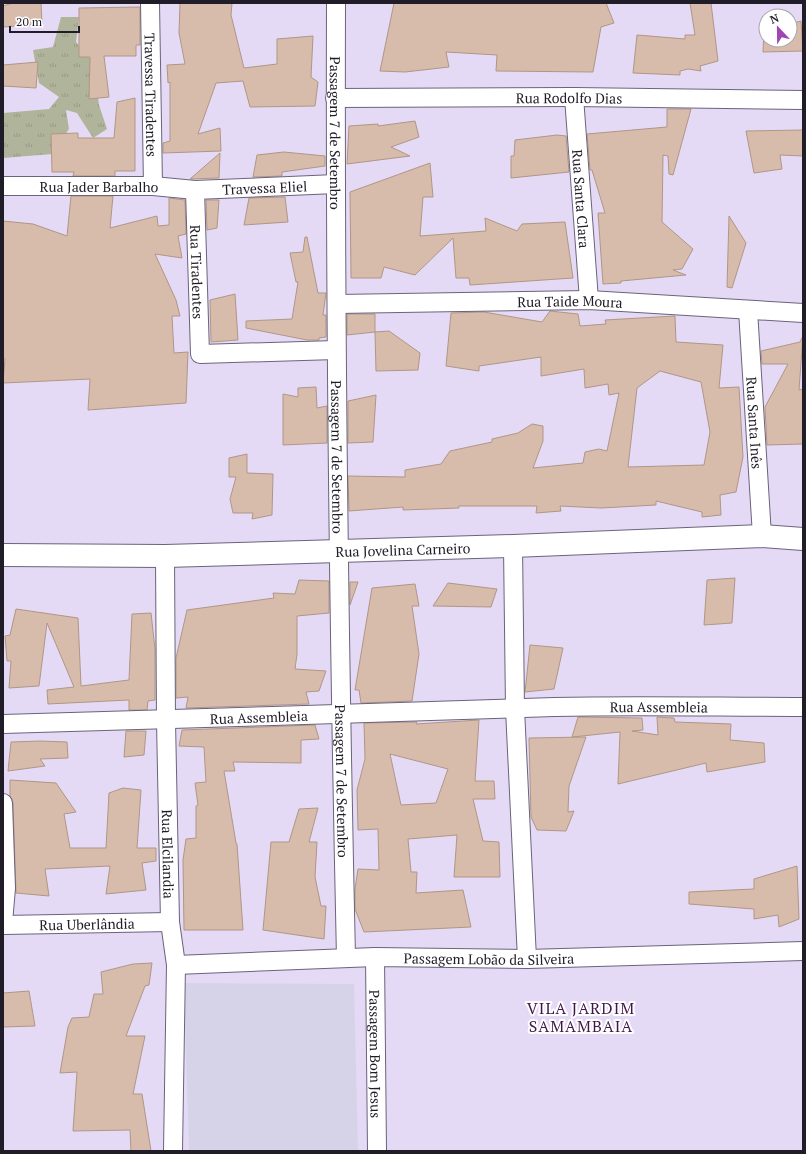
<svg xmlns="http://www.w3.org/2000/svg" width="806" height="1154" font-family="'PT Serif',serif">
  <style>
    .education { fill: #d6d3e9 }
    .grass { fill: url(#grass-tufts) }
    .building { fill: #d7bcab; stroke: #b09686; fill-rule: evenodd }
    .lines { fill: none; stroke-linecap: round; stroke-linejoin: round }
    .minor-casing { stroke: #6b637b; stroke-width: 20 }
    .tertiary-casing { stroke: #6b637b; stroke-width: 24 }
    .minor { stroke: #fff; stroke-width: 18 }
    .tertiary { stroke: #fff; stroke-width: 22 }
    .labels { text-anchor: middle; dominant-baseline: central; stroke-width: 4; stroke-linejoin: round; paint-order: stroke }
    .street-label { font-size: 14px; fill: #211d28; stroke: #fff }
    .quarter-label { font-size: 16px; letter-spacing: 1px; fill: #41174b; stroke: #fff }
  </style>
  <defs>
    <pattern id="grass-tufts" width="24" height="20" patternUnits="userSpaceOnUse"><rect width="24" height="20" fill="#b0b49a"/><path d="M3 7l-1-3M5 7V3M7 7l1-3M15 17l-1-3M17 17v-4M19 17l1-3" fill="none" stroke="#979a85"/></pattern>
  </defs>
  <rect width="100%" height="100%" fill="#e4daf6"/>
  <polygon class="education" points="184,983 354,984 358,1151 189,1151"/>
  <polygon class="grass" points="61,17 79,17 76,42 93,62 99,105 107,129 93,138 77,113 66,110 69,129 52,154 3,158 3,113 49,109 59,97 39,83 33,50 53,47"/>
  <g class="building">
    <polygon points="13,3 41,3 42,24 3,27 3,6"/>
    <polygon points="180,3 232,3 231,15 244,68 277,64 277,39 313,36 311,77 318,82 315,106 250,107 243,81 216,83 198,134 220,128 221,151 163,153 163,143 170,141 170,82 168,83 167,65 185,64 179,33"/>
    <polygon points="394,3 606,3 614,23 601,27 593,72 496,71 497,55 446,52 449,67 405,72 380,71"/>
    <polygon points="690,3 711,3 718,61 700,66 701,71 688,69 680,71 680,75 633,73 637,35 685,39 685,35 695,35"/>
    <polygon points="140,7 140,45 136,45 136,56 104,56 109,97 89,99 90,57 79,57 79,8"/>
    <polygon points="801,21 803,51 763,52 764,30 766,30 766,40 790,40 790,24"/>
    <polygon points="38,62 36,88 3,86 3,65"/>
    <polygon points="135,98 135,171 115,171 115,176 73,176 74,172 52,172 51,134 78,133 78,138 114,138 117,102"/>
    <polygon points="667,109 691,109 673,175 669,174 668,156 663,155 662,222 693,249 682,269 673,270 686,275 621,281 621,283 603,284 598,213 605,213 592,170 590,170 587,134 667,127"/>
    <polygon points="415,121 419,137 391,147 410,156 347,164 349,126 378,124 378,126"/>
    <polygon points="803,130 803,156 780,155 782,169 754,173 746,131"/>
    <polygon points="557,135 566,136 569,172 511,178 511,156 514,156 515,140"/>
    <polygon points="284,152 325,156 325,166 282,172 282,176 253,177 257,155"/>
    <polygon points="220,153 219,178 190,179"/>
    <polygon points="430,163 433,197 423,197 420,236 486,231 485,218 517,231 522,224 565,222 573,278 470,285 469,278 456,278 453,238 415,275 384,267 381,278 351,278 350,192"/>
    <polygon points="71,196 113,196 110,228 157,216 158,226 169,225 169,198 185,200 186,234 178,236 182,258 155,254 176,300 180,316 172,316 174,353 188,352 186,403 88,410 90,379 3,383 5,359 3,358 3,221 33,224 67,236"/>
    <polygon points="285,197 288,222 244,225 249,198"/>
    <polygon points="206,200 219,200 217,228 207,230"/>
    <polygon points="729,216 746,243 732,288 727,287"/>
    <polygon points="305,237 307,237 318,293 326,293 323,315 326,315 326,337 319,338 319,340 307,340 246,328 246,321 292,319 298,282 296,282 290,253 303,252"/>
    <polygon points="235,294 238,340 211,342 210,300"/>
    <path d="M 550,311 L 578,314 L 580,326 L 606,324 L 605,320 L 675,316 L 676,342 L 723,345 L 719,388 L 739,387 L 743,457 L 736,492 L 720,495 L 721,515 L 702,517 L 702,512 L 656,501 L 656,505 L 601,508 L 560,506 L 561,511 L 536,513 L 537,506 L 459,506 L 459,508 L 403,510 L 403,507 L 349,511 L 348,476 L 405,477 L 405,470 L 441,464 L 450,451 L 492,442 L 492,439 L 518,433 L 532,424 L 543,426 L 543,441 L 533,468 L 583,463 L 585,452 L 599,449 L 607,451 L 619,393 L 609,395 L 608,384 L 585,388 L 584,369 L 541,376 L 541,357 L 479,366 L 479,371 L 446,366 L 451,313 L 484,312 L 542,322 ZM 660,371 L 701,382 L 710,432 L 704,465 L 628,467 L 637,388 Z"/>
    <polygon points="347,314 375,314 375,332 347,335"/>
    <polygon points="389,331 420,353 418,370 376,371 375,332"/>
    <polygon points="803,336 799,390 803,389 803,444 767,445 765,407 788,364 762,364 761,351 800,342"/>
    <polygon points="316,387 317,408 327,406 327,443 283,445 283,394 298,397 298,388"/>
    <polygon points="376,395 373,442 348,443 348,401"/>
    <polygon points="247,454 247,473 273,474 272,515 252,519 253,513 233,513 230,499 236,477 229,477 229,458"/>
    <polygon points="735,578 732,623 704,625 707,580"/>
    <polygon points="299,580 329,581 329,613 297,616 297,654 295,669 326,671 319,691 306,692 309,704 186,708 188,697 176,698 176,658 187,610 274,598 273,593 295,594"/>
    <polygon points="350,582 358,582 350,605"/>
    <polygon points="448,583 497,589 491,607 433,606"/>
    <polygon points="415,584 419,606 412,606 419,654 412,701 361,703 359,690 355,690 372,588"/>
    <polygon points="16,609 78,618 81,686 129,680 132,614 151,613 155,649 155,700 148,701 147,710 129,710 129,700 48,704 47,690 74,687 47,623 39,686 9,688 11,661 7,661 5,636 10,635"/>
    <polygon points="530,645 563,648 554,689 525,692"/>
    <polygon points="578,717 642,718 643,730 632,731 658,735 657,717 674,718 675,722 731,724 730,740 764,743 765,762 707,772 706,763 618,784 620,732 572,737"/>
    <path d="M 479,720 L 475,781 L 494,781 L 495,799 L 473,799 L 483,841 L 499,842 L 500,877 L 454,877 L 457,835 L 408,839 L 411,872 L 417,872 L 416,893 L 463,890 L 471,927 L 364,932 L 355,909 L 355,889 L 358,869 L 379,870 L 378,829 L 358,830 L 357,790 L 365,759 L 364,723 L 417,722 L 416,724 ZM 390,754 L 448,769 L 436,803 L 401,805 Z"/>
    <polygon points="315,725 319,739 301,740 301,763 233,762 235,771 224,771 236,843 237,844 243,930 184,930 183,860 186,839 196,838 196,806 198,805 195,783 206,782 204,747 179,746 182,730"/>
    <polygon points="126,731 146,731 144,755 124,757"/>
    <polygon points="586,737 569,786 568,812 574,811 566,831 537,830 531,817 529,738"/>
    <polygon points="40,741 67,742 68,758 40,759 45,766 8,771 11,742"/>
    <polygon points="10,780 56,783 76,812 64,814 70,848 106,848 109,793 123,788 141,790 137,848 156,848 156,861 142,863 146,890 106,894 110,866 45,869 49,896 16,893 13,803 10,796"/>
    <polygon points="318,808 309,842 317,842 315,877 321,906 326,906 324,939 263,930 271,842 289,842 299,809"/>
    <polygon points="797,866 799,919 779,927 778,915 754,919 754,909 689,904 689,892 754,889 754,879"/>
    <polygon points="152,963 149,985 145,986 126,1036 145,1036 133,1094 142,1094 151,1151 131,1151 130,1130 73,1131 77,1072 60,1073 68,1027 72,1018 89,1017 94,994 103,994 101,972 133,964"/>
    <polygon points="29,991 35,1026 3,1027 3,993"/>
  </g>
  <g class="lines">
    <defs>
      <g id="minor">
        <path id="s1" d="M 150,3 L 153,186"/>
        <path id="s2" d="M 336,3 C 335,321 339,640 346,958"/>
        <path id="s3" d="M 574,97 L 589,300"/>
        <path id="s4" d="M 335,98 L 574,97 L 803,100"/>
        <path id="s5" d="M 3,186 L 153,186 L 195,190 L 336,184"/>
        <path id="s6" d="M 195,190 L 200,354 L 336,350"/>
        <path id="s7" d="M 337,304 L 589,300 L 803,313"/>
        <path id="s8" d="M 748,310 L 762,536"/>
        <polyline points="513,546 515,709 527,959"/>
        <path id="s9" d="M 165,556 L 166,721 L 170,922 L 176,965 L 173,1151"/>
        <path id="s10" d="M 3,724 C 187,720 370,712 554,707 C 637,705 720,707 803,707"/>
        <polyline points="3,803 6,888 3,923"/>
        <path id="s11" d="M 3,925 L 170,922"/>
        <path id="s12" d="M 375,957 L 377,1151"/>
        <path id="s13" d="M 176,965 L 375,957 L 527,959 L 803,951"/>
      </g>
      <g id="tertiary">
        <path id="s14" d="M 3,555 L 165,556 L 513,546 L 762,536 L 803,539"/>
      </g>
    </defs>
    <use href="#minor" class="minor-casing"/>
    <use href="#tertiary" class="tertiary-casing"/>
    <use href="#minor" class="minor"/>
    <use href="#tertiary" class="tertiary"/>
  </g>
  <g class="labels">
    <g class="street-label">
      <text stroke="none"><textPath href="#s1" startOffset="92">Travessa Tiradentes</textPath></text>
      <text stroke="none"><textPath href="#s4" startOffset="234">Rua Rodolfo Dias</textPath></text>
      <text stroke="none"><textPath href="#s2" startOffset="130">Passagem 7 de Setembro</textPath></text>
      <text stroke="none"><textPath href="#s5" startOffset="96">Rua Jader Barbalho</textPath></text>
      <text stroke="none"><textPath href="#s5" startOffset="262">Travessa Eliel</textPath></text>
      <text stroke="none"><textPath href="#s3" startOffset="102">Rua Santa Clara</textPath></text>
      <text stroke="none"><textPath href="#s6" startOffset="82">Rua Tiradentes</textPath></text>
      <text stroke="none"><textPath href="#s7" startOffset="233">Rua Taide Moura</textPath></text>
      <text stroke="none"><textPath href="#s8" startOffset="113">Rua Santa Inês</textPath></text>
      <text stroke="none"><textPath href="#s2" startOffset="454">Passagem 7 de Setembro</textPath></text>
      <text stroke="none"><textPath href="#s14" startOffset="400">Rua Jovelina Carneiro</textPath></text>
      <text stroke="none"><textPath href="#s10" startOffset="656">Rua Assembleia</textPath></text>
      <text stroke="none"><textPath href="#s10" startOffset="256">Rua Assembleia</textPath></text>
      <text stroke="none"><textPath href="#s2" startOffset="778">Passagem 7 de Setembro</textPath></text>
      <text stroke="none"><textPath href="#s9" startOffset="298">Rua Elcilandia</textPath></text>
      <text stroke="none"><textPath href="#s11" startOffset="84">Rua Uberlândia</textPath></text>
      <text stroke="none"><textPath href="#s13" startOffset="313">Passagem Lobão da Silveira</textPath></text>
      <text stroke="none"><textPath href="#s12" startOffset="97">Passagem Bom Jesus</textPath></text>
    </g>
    <g class="quarter-label">
      <text x="581" y="1008">VILA JARDIM<tspan x="581" dy="18">SAMAMBAIA</tspan></text>
    </g>
  </g>
  <rect width="806" height="1154" fill="none" stroke="#211d28" stroke-width="8"/>
  <g transform="translate(778 28) rotate(338)"><circle r="19" fill="#ffffff" stroke="#a6a5a9"/>
  <path d="M0-3L7 15L0 10L-7 15Z" fill="#9e47b4"/>
  <text y="-6" font-size="11" font-weight="bold" text-anchor="middle" fill="#211d28">N</text>
  </g>
  <path d="M10 26v6h69v-6" fill="none" stroke="#211d28" stroke-width="2"/>
  <text x="16" y="26" font-size="12" fill="#211d28" stroke="#ffffff" stroke-width="3" paint-order="stroke">20 m</text>
</svg>
